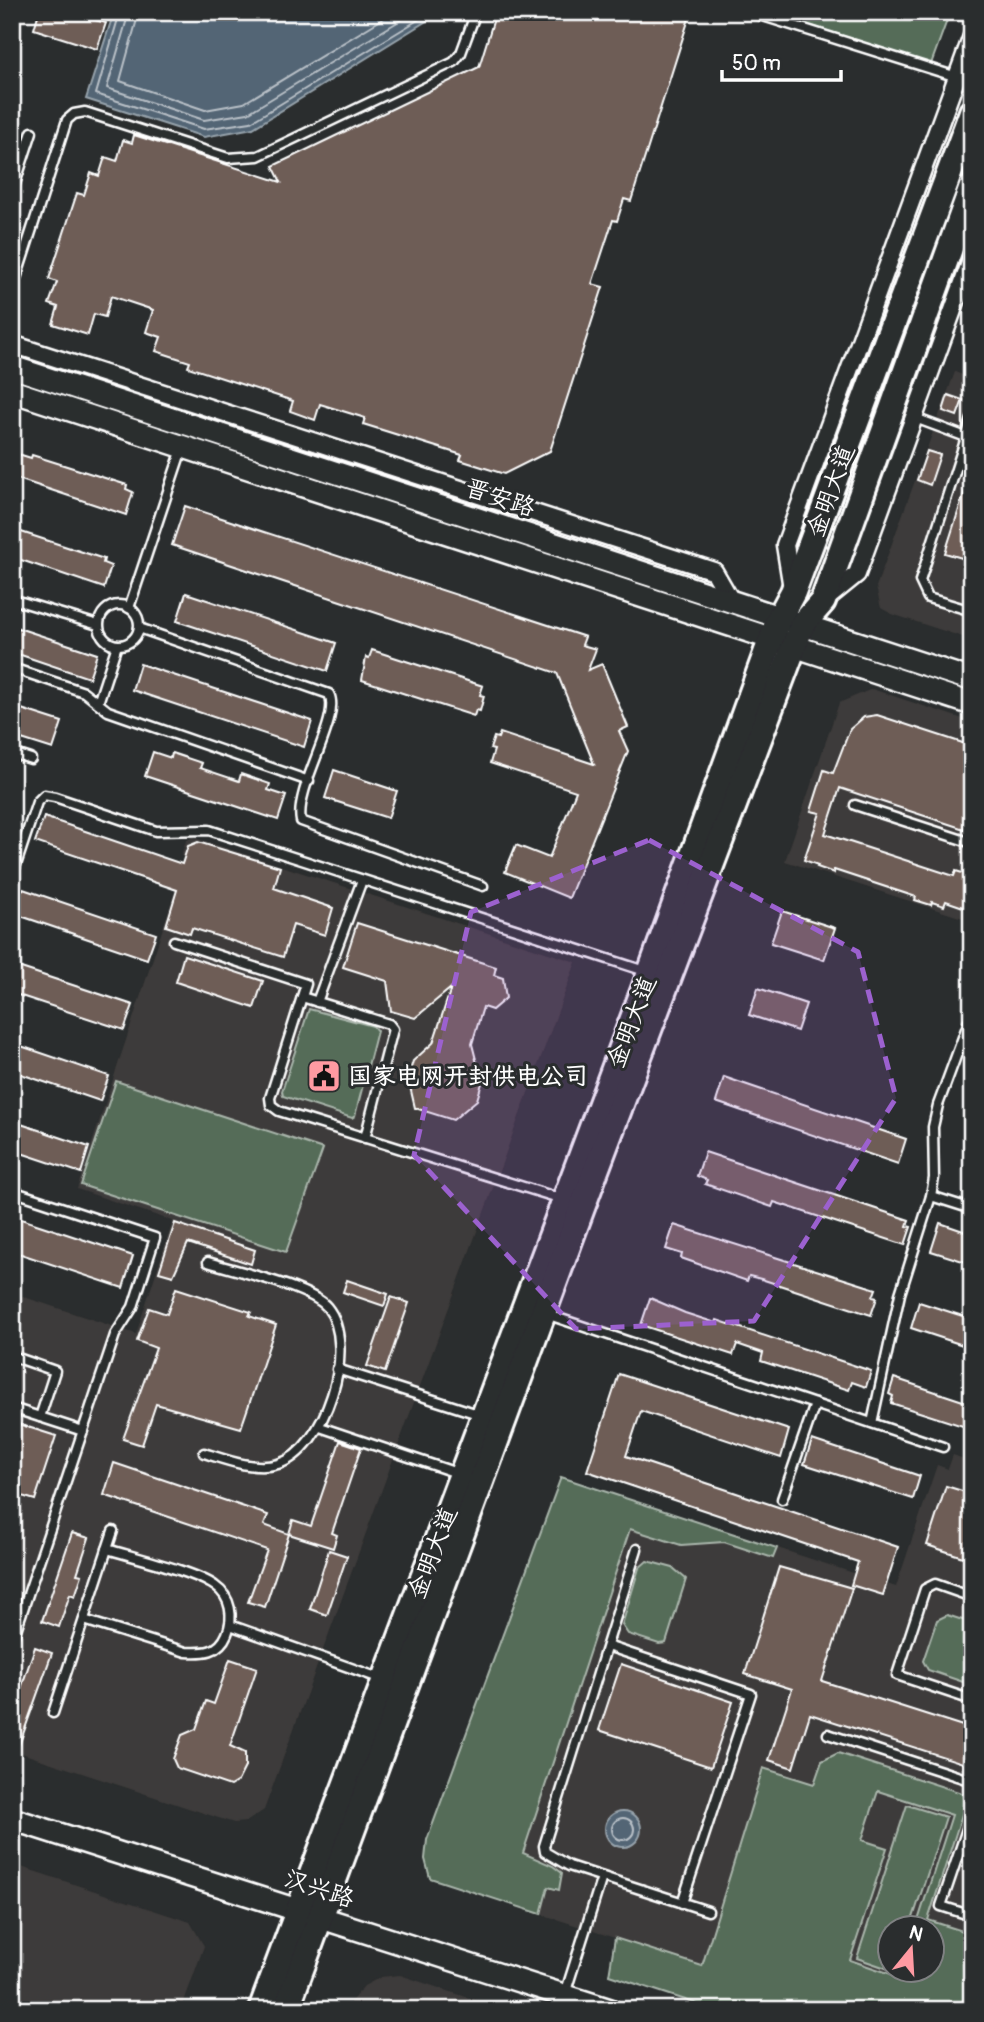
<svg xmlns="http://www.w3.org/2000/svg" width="984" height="2022" font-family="Pangolin,'LXGW WenKai TC',sans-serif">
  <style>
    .built { fill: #3e3b3a; fill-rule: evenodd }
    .green { fill: #556c59; stroke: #aab6ac; stroke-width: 2; fill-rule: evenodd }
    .water { fill: #526575; stroke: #97a3ac; stroke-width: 2 }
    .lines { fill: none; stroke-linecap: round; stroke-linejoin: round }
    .shore { stroke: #bac1c8; stroke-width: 2 }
    .building { fill: #6e5d57; stroke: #fff; stroke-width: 2 }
    .lane-casing { stroke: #fff; stroke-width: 13 }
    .street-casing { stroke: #fff; stroke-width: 21 }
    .secondary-casing { stroke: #fff; stroke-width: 26 }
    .primary-casing { stroke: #fff; stroke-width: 30 }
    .lane { stroke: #2a2d2e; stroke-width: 8 }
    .street { stroke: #2a2d2e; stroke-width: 16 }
    .secondary { stroke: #2a2d2e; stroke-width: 21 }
    .primary { stroke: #2a2d2e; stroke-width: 24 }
    .marked { fill: #9c61cf; fill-opacity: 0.2; stroke: #9c61cf; stroke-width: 5; stroke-dasharray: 14 9; stroke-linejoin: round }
    .labels { text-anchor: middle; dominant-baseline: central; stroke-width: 6; stroke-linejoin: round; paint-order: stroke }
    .street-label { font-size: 24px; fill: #fff; stroke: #2a2d2e }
    .poi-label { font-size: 24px; font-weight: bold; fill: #fff; stroke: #2a2d2e; text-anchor: start }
  </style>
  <rect width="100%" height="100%" fill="#2a2d2e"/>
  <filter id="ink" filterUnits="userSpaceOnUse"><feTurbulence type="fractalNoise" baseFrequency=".0143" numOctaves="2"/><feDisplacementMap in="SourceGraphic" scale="14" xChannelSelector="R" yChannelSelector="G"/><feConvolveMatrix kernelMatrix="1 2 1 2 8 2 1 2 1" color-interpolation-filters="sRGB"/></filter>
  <g filter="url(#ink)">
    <g class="built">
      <polygon points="955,372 972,379 972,640 892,614 881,608 876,587"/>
      <polygon points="872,689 972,722 972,921 785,861 839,703"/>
      <polygon points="192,837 576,962 264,1810 246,1822 234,1823 12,1750 12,1293 136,1334 173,1221 77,1189 186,858 181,856 186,841"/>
      <path d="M 953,1455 L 972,1462 L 972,2010 L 837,2010 L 430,1878 L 425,1859 L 427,1840 L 561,1477 L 896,1587 L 937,1465 L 948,1469 ZM 890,1927 L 932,1927 L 932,1969 L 890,1969 Z"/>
      <polygon points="12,1864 190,1922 204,1946 181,2010 12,2010"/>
      <polygon points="400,1975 505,2010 344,2010 364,1986 381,1977"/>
    </g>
    <g class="green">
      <polygon points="768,12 950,12 931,64"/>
      <polygon points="309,1009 373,1026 377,1031 355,1116 352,1118 283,1096 282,1091"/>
      <polygon points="116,1081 323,1149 286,1252 81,1185"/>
      <polygon points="561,1477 777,1548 773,1558 724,1542 681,1545 630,1529 523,1853 553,1866 562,1873 559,1890 548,1887 541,1914 430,1878 425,1859 427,1840"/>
      <polygon points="647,1561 673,1568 686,1579 666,1643 659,1644 628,1634 622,1625 639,1568"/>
      <polygon points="947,1615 972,1623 972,1685 928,1670 923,1661 937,1620"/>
      <path d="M 838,1753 L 962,1793 L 966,1802 L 928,1920 L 972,1934 L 972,2010 L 716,2010 L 609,1975 L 615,1938 L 702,1966 L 763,1768 L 814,1784 L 822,1761 ZM 878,1791 L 952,1815 L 916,1927 L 932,1927 L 932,1969 L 902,1970 L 900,1977 L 850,1960 L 887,1848 L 862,1840 Z"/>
      <polygon points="907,1805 946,1817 910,1927 890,1927 889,1969 857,1958"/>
    </g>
    <g class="water">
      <polygon points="114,12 441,12 253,128 204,137 86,99"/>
      <circle cx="623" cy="1829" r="18"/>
    </g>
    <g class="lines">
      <g class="shore">
        <polyline points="120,12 96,94 204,129 251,122 431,12"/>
        <polyline points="129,12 107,88 204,120 248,113 414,12"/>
        <polyline points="139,12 120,81 205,110 244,103 394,12"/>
        <circle cx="623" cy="1829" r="11"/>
      </g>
    </g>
    <g class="building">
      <polygon points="39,12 90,12 88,18 106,23 97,49 34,29"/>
      <polygon points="496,12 691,12 631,201 624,199 617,221 613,220 592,284 603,287 550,451 504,474 460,460 462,455 363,424 365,418 320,404 315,420 290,411 293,401 188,367 190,362 156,351 161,337 146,332 153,310 111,296 105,317 94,314 88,335 53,324 58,307 49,304 57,282 49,279 77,193 84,195 91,173 99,176 105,157 117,161 123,140 132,143 134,135 281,182 273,166 479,67"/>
      <polygon points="948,395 963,400 957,416 943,411"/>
      <polygon points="927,451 940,455 930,485 917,480"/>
      <polygon points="15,453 31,458 32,455 127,485 126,489 133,492 126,515 12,477"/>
      <polygon points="969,478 972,478 972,561 945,553"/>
      <polygon points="185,506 585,637 582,645 596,649 588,670 602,664 628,727 619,731 628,751 569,898 505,872 516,845 549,858 576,791 490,763 494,750 490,749 494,737 498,738 500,733 594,764 557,673 172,545"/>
      <polygon points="12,529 104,559 103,563 111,566 104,588 12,557"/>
      <polygon points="186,593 336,643 327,671 177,621"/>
      <polygon points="12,626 97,654 89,678 12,652"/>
      <polygon points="372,650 483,686 480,695 484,696 480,711 476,710 474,716 362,680 366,657 369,658"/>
      <polygon points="140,664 312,721 304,747 132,690"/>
      <polygon points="12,706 62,722 53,749 12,736"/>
      <polygon points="877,715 972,746 972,806 964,829 840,788 825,834 954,876 956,871 972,876 972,910 946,901 944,906 932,902 931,905 915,900 916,897 834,870 834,873 817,867 818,865 804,860 820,813 811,811 824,770 833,773 850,729 864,717"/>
      <polygon points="153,752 171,758 172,753 202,763 200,768 239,781 241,774 270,784 268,790 286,796 278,820 145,776"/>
      <polygon points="334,770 397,791 388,818 325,798"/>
      <polygon points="44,817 182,864 188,846 198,842 280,867 274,888 333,908 325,935 293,925 283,957 192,928 190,934 166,926 177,890 35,842"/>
      <polygon points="20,888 156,934 147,959 12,913"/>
      <polygon points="782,911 835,928 824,960 771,943"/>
      <polygon points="357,923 496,967 494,975 503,978 506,998 492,1010 483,1007 472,1044 482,1083 477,1100 453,1120 415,1108 408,1078 413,1061 433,1043 451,988 415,1018 391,1011 387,981 343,967"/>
      <polygon points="184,955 263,981 254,1008 176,982"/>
      <polygon points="12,965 133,1005 124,1030 12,993"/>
      <polygon points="758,988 806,1004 797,1031 749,1015"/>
      <polygon points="12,1043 109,1076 100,1101 12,1071"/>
      <polygon points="724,1077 906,1139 898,1164 716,1102"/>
      <polygon points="12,1121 89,1147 81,1173 12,1150"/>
      <polygon points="705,1152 909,1220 907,1226 911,1227 905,1245 774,1202 772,1207 705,1184 707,1180 697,1176"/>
      <polygon points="12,1216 133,1256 123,1288 12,1251"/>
      <polygon points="175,1223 255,1250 251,1264 188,1243 173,1276 159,1272"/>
      <polygon points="940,1223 972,1234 972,1264 931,1251"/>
      <polygon points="674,1225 876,1289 873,1297 877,1298 871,1315 761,1279 749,1276 747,1281 681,1258 682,1254 666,1249"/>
      <polygon points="347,1280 388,1294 384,1306 343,1292"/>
      <polygon points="176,1288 251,1312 249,1316 276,1325 241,1428 156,1404 142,1445 123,1439 156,1348 137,1341 149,1308 167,1314"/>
      <polygon points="391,1297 409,1303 385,1372 367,1366"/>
      <polygon points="650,1298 685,1313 716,1323 717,1320 871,1371 866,1387 852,1382 849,1390 761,1361 763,1353 737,1344 733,1355 641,1325"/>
      <polygon points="919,1302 972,1319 972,1348 911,1328"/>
      <polygon points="619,1374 789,1430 781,1458 641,1411 626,1456 898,1547 883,1595 851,1585 858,1562 587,1471"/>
      <polygon points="894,1378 972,1404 972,1429 891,1403 893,1396 889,1394"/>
      <polygon points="12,1422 56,1436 35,1500 12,1493"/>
      <polygon points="812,1440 920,1476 913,1499 804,1464"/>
      <polygon points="340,1441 361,1448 332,1533 337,1535 333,1548 289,1534 293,1520 311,1526"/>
      <polygon points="114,1463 268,1515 264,1525 289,1534 265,1607 248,1602 267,1550 104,1495"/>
      <polygon points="946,1486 972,1494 972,1560 927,1545"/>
      <polygon points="72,1533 89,1538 77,1574 82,1575 75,1596 70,1594 59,1627 42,1621"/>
      <polygon points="329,1550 347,1556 327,1615 310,1609"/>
      <polygon points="779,1567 852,1588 822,1681 972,1729 972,1766 810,1714 793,1768 769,1760 792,1689 745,1674"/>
      <polygon points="35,1647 52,1653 12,1765 12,1715"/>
      <polygon points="230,1659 257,1668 230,1746 245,1753 245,1767 238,1781 230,1786 177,1768 173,1759 182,1735 196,1729 206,1701 214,1704"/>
      <polygon points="621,1664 733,1702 711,1767 599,1730"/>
    </g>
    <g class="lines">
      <defs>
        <g id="lane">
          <polyline points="750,12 957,77"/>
          <polyline points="12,193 32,132"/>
          <polyline points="12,291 67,120 74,114 85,112 228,158 258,156 454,62 461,53 476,12"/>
          <polyline points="915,418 966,437"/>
          <polyline points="972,419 920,581 928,598 972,611"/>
          <polyline points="12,599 98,625"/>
          <circle cx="119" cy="625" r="20"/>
          <polyline points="129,608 182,449"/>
          <path d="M 139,628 L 329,694 C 342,718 294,788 301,821 L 483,886"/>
          <polyline points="12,668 84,692 108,711 309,781"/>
          <polyline points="966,676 972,658"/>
          <polyline points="98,703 117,645"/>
          <polyline points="12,753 31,759"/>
          <polyline points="855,805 972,843"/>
          <polyline points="12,877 37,802 44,795 55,797 156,831 209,830 648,972"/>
          <polyline points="174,941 306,984 270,1098 271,1105 279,1111 562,1199"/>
          <polyline points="302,997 389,1024 393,1029 365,1138"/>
          <polyline points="317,1002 362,880"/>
          <polyline points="12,1191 155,1238 133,1307 115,1335 12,1642"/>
          <polyline points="931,1196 972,1209"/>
          <polyline points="546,1314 943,1447"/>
          <polyline points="12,1356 55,1371 40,1417"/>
          <polyline points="337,1369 481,1415"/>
          <polyline points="12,1408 83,1431"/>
          <polyline points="872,1423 900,1294 931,1196 934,1178 933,1127 938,1105 972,1013"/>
          <polyline points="320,1427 460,1474"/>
          <path d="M 204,1453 C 226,1460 255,1471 278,1464 C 325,1450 359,1346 327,1307 C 310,1287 236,1271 208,1262"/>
          <polyline points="782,1499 815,1404"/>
          <polyline points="637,1549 544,1846 545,1852 569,1866 708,1911"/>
          <polyline points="972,1597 935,1584 925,1589 897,1675 972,1700"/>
          <path d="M 84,1620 L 186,1652 C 204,1653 219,1653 227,1634 C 234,1617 231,1597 215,1586 C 196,1572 133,1557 107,1549"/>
          <polyline points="230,1625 382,1679"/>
          <polyline points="607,1646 751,1694 682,1903"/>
          <polyline points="53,1713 113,1531"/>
          <polyline points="828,1734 972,1781"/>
          <polyline points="972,1814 941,1906 972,1916"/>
          <polyline points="565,1994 602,1877"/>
        </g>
        <g id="street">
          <polyline points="12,344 714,571 732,602"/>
          <polyline points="792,588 785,545 972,36"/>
          <polyline points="825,600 857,574 972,258"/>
        </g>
        <g id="secondary">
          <polyline points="12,367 972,680"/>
          <polyline points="12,391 972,704"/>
          <polyline points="12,1819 610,2010"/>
        </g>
        <g id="primary">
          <polyline points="261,2010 650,973 779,618 793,592 972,112"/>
          <polyline points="286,2010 593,1178 802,625 823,601 972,187"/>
        </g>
      </defs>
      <use href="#lane" class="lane-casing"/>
      <use href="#street" class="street-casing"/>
      <use href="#secondary" class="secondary-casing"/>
      <use href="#primary" class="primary-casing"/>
      <use href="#lane" class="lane"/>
      <use href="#street" class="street"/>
      <use href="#secondary" class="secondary"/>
      <use href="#primary" class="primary"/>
    </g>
  </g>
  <path class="marked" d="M 649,840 L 858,952 L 896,1098 L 754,1321 L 576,1329 L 414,1155 L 471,912 Z"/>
  <defs>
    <symbol id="civic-square" viewBox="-11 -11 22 22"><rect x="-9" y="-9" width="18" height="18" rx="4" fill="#ff9aa2" stroke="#2a2d2e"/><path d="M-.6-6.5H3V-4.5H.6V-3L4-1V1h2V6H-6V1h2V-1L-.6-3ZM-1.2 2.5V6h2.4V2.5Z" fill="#111"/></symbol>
  </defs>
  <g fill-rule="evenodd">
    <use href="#civic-square" x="305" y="1057" width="38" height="38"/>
  </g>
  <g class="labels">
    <g class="street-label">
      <text transform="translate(831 491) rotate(-70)">金明大道</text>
      <text transform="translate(500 498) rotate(18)">晋安路</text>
      <text transform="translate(632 1022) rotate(-69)">金明大道</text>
      <text transform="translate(433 1553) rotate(-69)">金明大道</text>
      <text transform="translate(319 1889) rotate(18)">汉兴路</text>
    </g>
    <g class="poi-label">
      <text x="348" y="1076">国家电网开封供电公司</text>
    </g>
  </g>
  <rect width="984" height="2022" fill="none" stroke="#2a2d2e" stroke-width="42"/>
  <rect x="21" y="21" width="942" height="1980" fill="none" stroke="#fff" stroke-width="2.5" filter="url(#ink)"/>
  <g transform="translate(911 1949) rotate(18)"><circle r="33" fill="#2a2d2e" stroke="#7f8182" stroke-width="2"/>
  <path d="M0-5L12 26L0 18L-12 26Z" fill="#ff9aa2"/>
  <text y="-10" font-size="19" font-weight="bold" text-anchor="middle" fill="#ffffff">N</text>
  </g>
  <path d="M722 70v10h119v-10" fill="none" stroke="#ffffff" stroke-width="3.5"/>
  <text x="732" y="70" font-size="21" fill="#ffffff" stroke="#2a2d2e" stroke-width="5" paint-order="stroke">50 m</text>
</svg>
